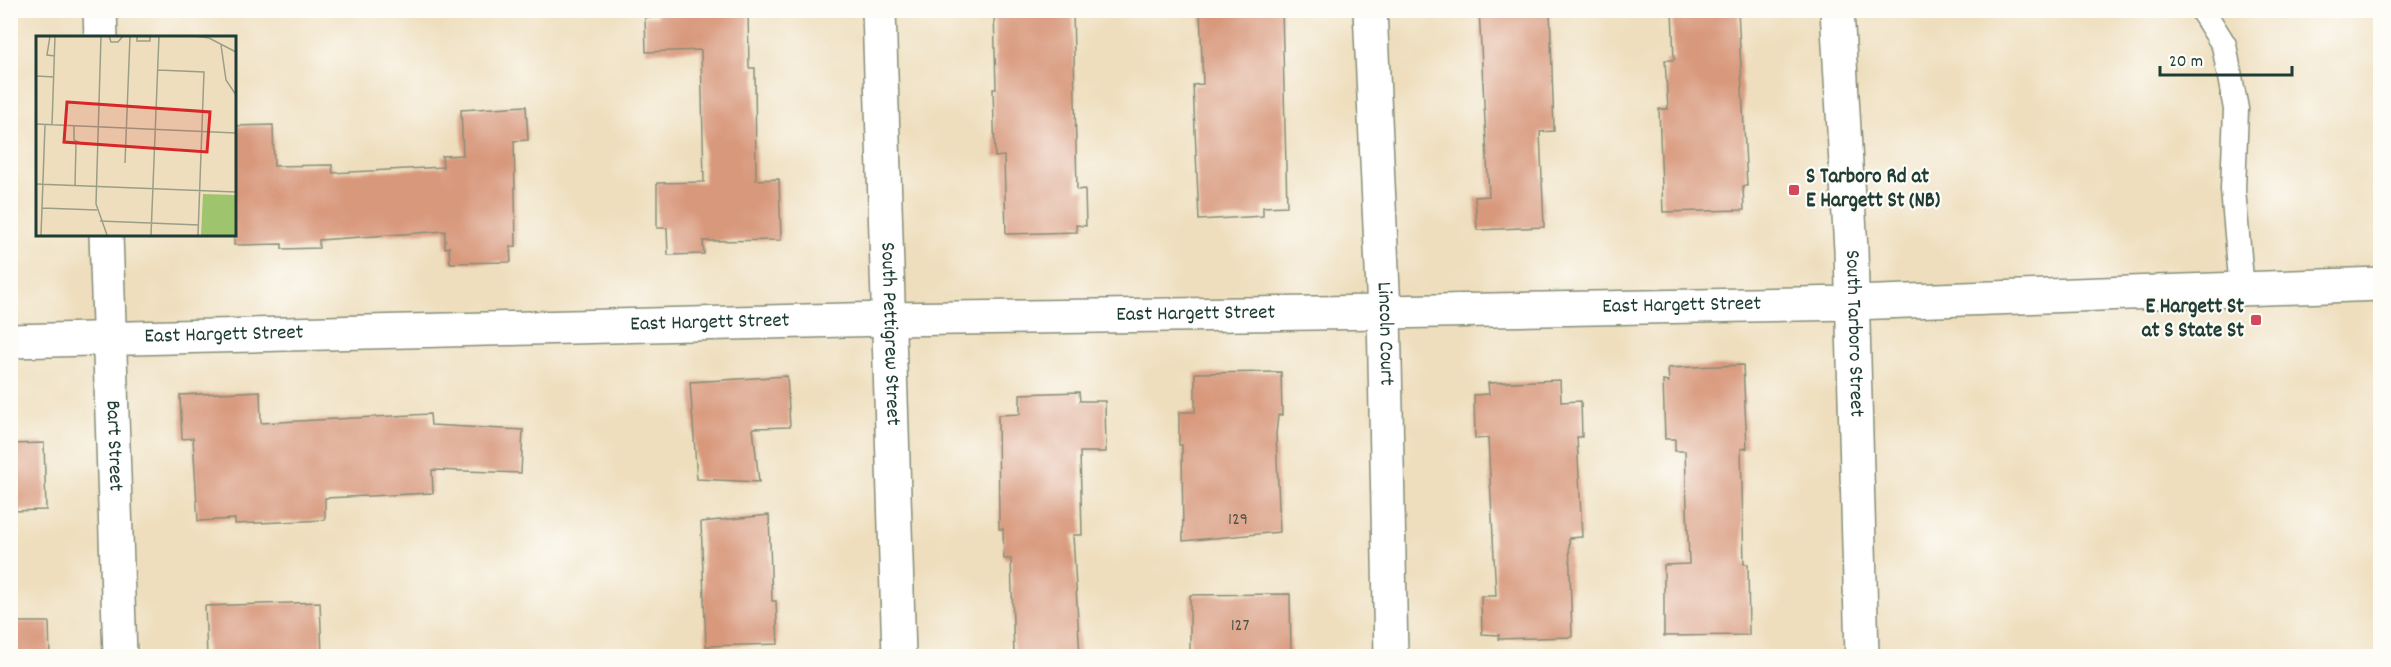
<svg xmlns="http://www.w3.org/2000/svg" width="2391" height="667" font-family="Dekko,sans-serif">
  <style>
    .building { fill: #d8987b }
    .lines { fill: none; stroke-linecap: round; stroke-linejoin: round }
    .lane-casing { stroke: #868e78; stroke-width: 27 }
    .street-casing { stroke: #868e78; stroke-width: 36 }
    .secondary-casing { stroke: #868e78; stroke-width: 36 }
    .lane { stroke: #fff; stroke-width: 24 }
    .street { stroke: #fff; stroke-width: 33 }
    .secondary { stroke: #fff; stroke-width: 33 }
    .poi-dot { fill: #d1495b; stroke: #fdfcf7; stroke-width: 2 }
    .labels { text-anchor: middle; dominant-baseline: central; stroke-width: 4.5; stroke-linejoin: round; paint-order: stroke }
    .number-label { font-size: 18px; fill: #4d5446 }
    .poi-label { font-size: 21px; font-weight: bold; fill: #1f3d34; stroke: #fdfcf7; text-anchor: start }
    .street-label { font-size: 21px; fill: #1f3d34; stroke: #fdfcf7 }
    .inset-road { fill: none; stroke: #9b9e86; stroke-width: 1.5 }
    .view { fill: #d62828; fill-opacity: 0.15; stroke: #d62828; stroke-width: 3 }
    .inset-edge { fill: none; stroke: #1f3d34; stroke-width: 3 }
  </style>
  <rect width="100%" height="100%" fill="#fdfcf7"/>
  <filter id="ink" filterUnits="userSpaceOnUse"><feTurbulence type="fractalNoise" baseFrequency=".0167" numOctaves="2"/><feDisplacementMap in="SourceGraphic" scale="12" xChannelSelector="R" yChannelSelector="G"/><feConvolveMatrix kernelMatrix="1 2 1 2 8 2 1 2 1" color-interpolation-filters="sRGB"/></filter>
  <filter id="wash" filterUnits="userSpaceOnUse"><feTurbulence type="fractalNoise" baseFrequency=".008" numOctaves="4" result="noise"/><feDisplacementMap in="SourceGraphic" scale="24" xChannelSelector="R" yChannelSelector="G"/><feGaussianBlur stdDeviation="1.35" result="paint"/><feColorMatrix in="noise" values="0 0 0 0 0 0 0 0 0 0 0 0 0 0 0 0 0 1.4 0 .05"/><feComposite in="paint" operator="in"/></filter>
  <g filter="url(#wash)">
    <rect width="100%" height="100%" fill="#eedebd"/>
    <g id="blocks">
      <g class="building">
        <polygon points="657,10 748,10 749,68 755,68 756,180 779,179 781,240 703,241 704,254 668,255 667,228 657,228 657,183 704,182 701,50 646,52 645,17 657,17"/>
        <polygon points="994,10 1073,10 1077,190 1085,189 1086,226 1076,225 1077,232 1006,234 1004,156 995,157 993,89 996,89"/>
        <polygon points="1200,10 1282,10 1287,206 1263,207 1263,216 1199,220 1193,85 1203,84"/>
        <polygon points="1479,10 1550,10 1554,131 1540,132 1544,227 1477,230 1475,197 1489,196"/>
        <polygon points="1672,10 1738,10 1747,186 1743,186 1744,210 1663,212 1659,109 1668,109 1665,60 1674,60"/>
        <polygon points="526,106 528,140 514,141 516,246 510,247 511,262 450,263 449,247 445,248 445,231 319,240 319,248 282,249 282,244 234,245 234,126 273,125 274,166 332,165 333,173 443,167 442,156 463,155 461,110"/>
        <polygon points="1743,365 1747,448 1741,449 1744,564 1748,564 1749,635 1664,636 1664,565 1689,564 1685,451 1675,451 1675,439 1665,439 1663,381 1669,382 1668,368"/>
        <polygon points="1281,372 1282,415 1278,415 1276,434 1280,532 1183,541 1182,445 1179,445 1179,412 1195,412 1195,373"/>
        <polygon points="787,376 790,427 753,428 759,482 697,479 690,382"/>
        <polygon points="1560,380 1561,402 1581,401 1582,437 1577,437 1582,537 1569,538 1572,637 1498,639 1499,635 1482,634 1481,596 1496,596 1488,438 1475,439 1474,395 1489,394 1488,383"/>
        <polygon points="260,391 261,423 430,414 431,425 523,430 521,473 432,470 433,493 325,498 325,520 235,524 235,519 198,521 193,438 182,439 180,395"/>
        <polygon points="1079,392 1080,401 1105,401 1106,452 1080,452 1082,535 1073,535 1080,657 1014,657 1011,559 1004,559 1003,529 999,529 998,415 1020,414 1020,394"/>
        <polygon points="44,443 46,510 10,511 10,444"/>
        <polygon points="769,515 772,601 776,601 778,644 706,646 701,522"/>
        <polygon points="1290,594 1291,657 1190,657 1190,595"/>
        <polygon points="320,602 322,657 207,657 205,606"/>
        <polygon points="10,622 49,622 50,657 10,657"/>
      </g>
    </g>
  </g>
  <g filter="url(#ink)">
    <use href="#blocks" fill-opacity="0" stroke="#868e78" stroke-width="1.5"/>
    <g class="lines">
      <defs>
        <polyline id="lane" points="2202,10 2224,45 2236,109 2233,190 2242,290"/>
        <g id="street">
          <polyline points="100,10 101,38"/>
          <path id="s1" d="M 879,10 L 899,656"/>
          <path id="s2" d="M 1370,10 L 1384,312 L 1391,656"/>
          <path id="s3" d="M 106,234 L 120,656"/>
          <path id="s4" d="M 10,341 L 888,319 L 1384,312 L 1852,303"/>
        </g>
        <g id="secondary">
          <path id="s5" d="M 1837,10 L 1851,250 L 1862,656"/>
          <polyline points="1852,303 2380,284"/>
        </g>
      </defs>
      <use href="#lane" class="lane-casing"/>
      <use href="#street" class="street-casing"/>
      <use href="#secondary" class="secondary-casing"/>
      <use href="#lane" class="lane"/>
      <use href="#street" class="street"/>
      <use href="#secondary" class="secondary"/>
    </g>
  </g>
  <g class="poi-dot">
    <rect x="1788" y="184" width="12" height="12" rx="3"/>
    <rect x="2250" y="314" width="12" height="12" rx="3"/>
  </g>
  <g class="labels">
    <g class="number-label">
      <text x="1238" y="520">129</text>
      <text x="1240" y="626">127</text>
    </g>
    <g class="poi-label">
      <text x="1806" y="178">S Tarboro Rd at<tspan x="1806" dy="24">E Hargett St (NB)</tspan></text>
      <text x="2244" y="308" text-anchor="end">E Hargett St<tspan x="2244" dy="24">at S State St</tspan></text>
    </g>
    <g class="street-label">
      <text stroke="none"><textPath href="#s4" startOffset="1672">East Hargett Street</textPath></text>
      <text stroke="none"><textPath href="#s4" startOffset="1186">East Hargett Street</textPath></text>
      <text stroke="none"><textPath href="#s4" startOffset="700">East Hargett Street</textPath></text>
      <text stroke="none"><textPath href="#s2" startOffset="324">Lincoln Court</textPath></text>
      <text stroke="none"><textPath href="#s5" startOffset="324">South Tarboro Street</textPath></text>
      <text stroke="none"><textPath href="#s1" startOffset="324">South Pettigrew Street</textPath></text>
      <text stroke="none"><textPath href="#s4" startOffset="214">East Hargett Street</textPath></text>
      <text stroke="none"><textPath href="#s3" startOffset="212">Bart Street</textPath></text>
    </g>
  </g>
  <g transform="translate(36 36)">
    <rect width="200" height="200" fill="#eedebd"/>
    <path d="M 167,158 L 199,159 L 199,199 L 165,199 Z" fill="#9fc46e"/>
    <path class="inset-road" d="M 14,0 L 11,19 L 19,20M 65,0 L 60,168 L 71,199M 73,0 L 75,6 L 82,6 L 87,0M 101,0 L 101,5 L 114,5 L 114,0M 158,0 L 173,2 L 200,16M 185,9 L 190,44 L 200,59M 122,34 L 168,36 L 162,199M 0,40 L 18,41M 0,88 L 200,97M 16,89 L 19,0M 38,89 L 38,104 L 46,108M 89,127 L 94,0M 0,148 L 200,156M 39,149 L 40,108M 6,172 L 61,174M 64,185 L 163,189M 5,199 L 9,89M 115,199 L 123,0"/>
    <path class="view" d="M 31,66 L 174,76 L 171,116 L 28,106 Z"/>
    <rect width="200" height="200" class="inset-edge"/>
  </g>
  <rect width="2391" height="667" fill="none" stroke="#fdfcf7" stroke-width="36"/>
  <path d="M2160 66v9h132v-9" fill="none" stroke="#1f3d34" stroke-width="3"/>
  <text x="2169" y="66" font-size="18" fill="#1f3d34" stroke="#fdfcf7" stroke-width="4.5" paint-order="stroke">20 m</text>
</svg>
